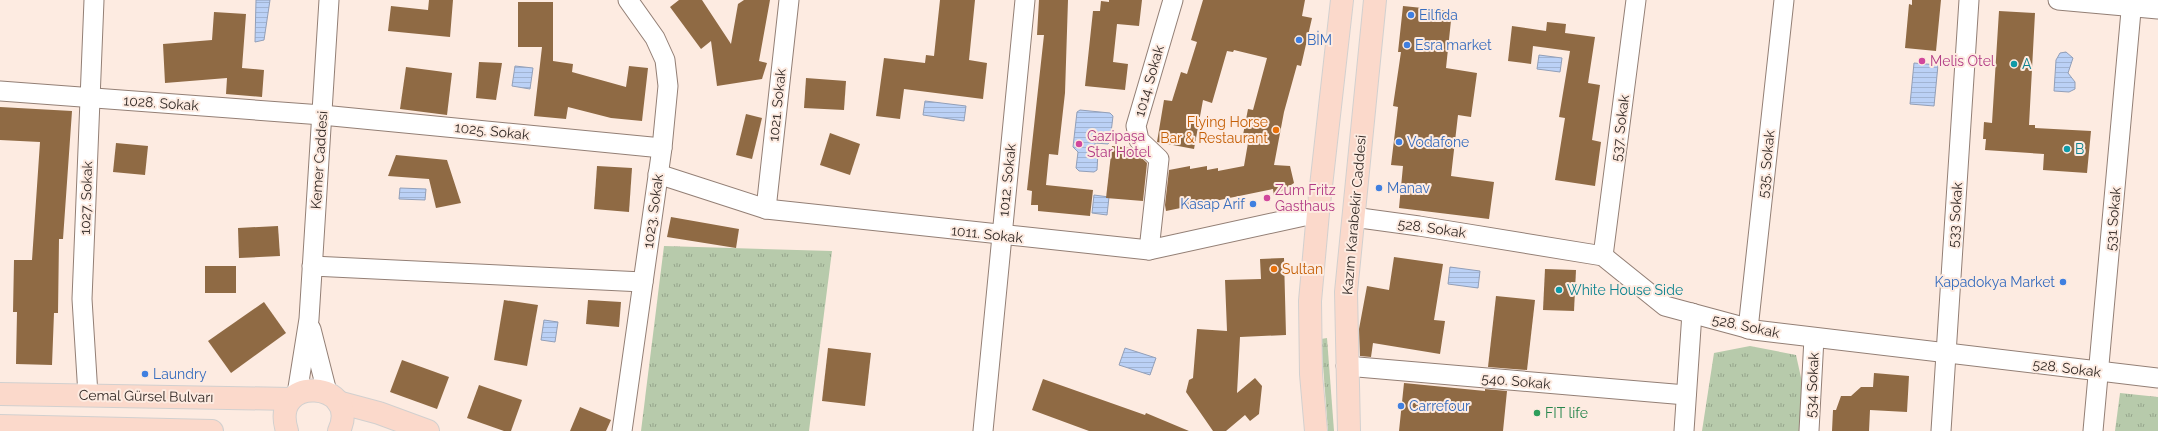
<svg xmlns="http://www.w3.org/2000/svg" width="2158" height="431" font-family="Raleway,sans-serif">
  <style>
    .grass { fill: url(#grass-tufts) }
    .water { fill: url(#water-rules); stroke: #929fb8 }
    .building { fill: #8f6a44 }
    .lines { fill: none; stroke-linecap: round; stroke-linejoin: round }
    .minor-casing { stroke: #937f75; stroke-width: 21 }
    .major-casing { stroke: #d2d0cf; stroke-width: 24 }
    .minor { stroke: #fff; stroke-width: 19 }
    .major { stroke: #fbd9cb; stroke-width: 22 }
    .shop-dot { fill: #3f7fe0; stroke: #fdebe1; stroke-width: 1.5 }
    .hotel-dot { fill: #d1479c; stroke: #fdebe1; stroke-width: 1.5 }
    .culture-dot { fill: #0f9aa8; stroke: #fdebe1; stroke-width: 1.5 }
    .food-dot { fill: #e8710a; stroke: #fdebe1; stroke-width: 1.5 }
    .leisure-dot { fill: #2e9e5b; stroke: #fdebe1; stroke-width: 1.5 }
    .labels { text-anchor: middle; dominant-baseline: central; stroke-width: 4; stroke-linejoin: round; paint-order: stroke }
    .shop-label { font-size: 14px; fill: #366cbe; stroke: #fdebe1; text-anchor: start }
    .hotel-label { font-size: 14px; fill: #b23c85; stroke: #fdebe1; text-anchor: start }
    .culture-label { font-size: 14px; fill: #0d838f; stroke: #fdebe1; text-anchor: start }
    .street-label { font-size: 14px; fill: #332a26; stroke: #fdebe1 }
    .food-label { font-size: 14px; fill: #c56008; stroke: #fdebe1; text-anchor: end }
    .leisure-label { font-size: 14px; fill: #27864d; stroke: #fdebe1; text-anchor: start }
  </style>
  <defs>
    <pattern id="grass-tufts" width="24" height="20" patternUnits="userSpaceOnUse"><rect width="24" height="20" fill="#b7caab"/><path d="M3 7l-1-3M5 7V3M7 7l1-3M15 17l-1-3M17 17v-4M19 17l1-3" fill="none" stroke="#95a48b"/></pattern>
    <pattern id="water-rules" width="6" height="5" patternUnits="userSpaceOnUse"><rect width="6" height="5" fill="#bbd1f6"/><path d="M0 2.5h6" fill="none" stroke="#a1b4d3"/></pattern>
  </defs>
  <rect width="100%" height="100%" fill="#fdebe1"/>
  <g class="grass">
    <polygon points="664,246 832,251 809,431 641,431"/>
    <polygon points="1327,338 1334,431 1328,431 1321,339"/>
    <polygon points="1750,346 1796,355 1806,400 1803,431 1702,431 1714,353"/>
    <polygon points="2120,393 2158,397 2158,431 2115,431"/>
  </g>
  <g class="water">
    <polygon points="256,0 270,0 264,40 255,42"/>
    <polygon points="2066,52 2073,58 2068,73 2075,82 2075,89 2069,92 2054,91 2056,60 2060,53"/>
    <polygon points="1539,55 1562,58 1560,72 1537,69"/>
    <polygon points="1914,63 1938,65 1934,106 1910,104"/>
    <polygon points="515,66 533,68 530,89 512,86"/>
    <polygon points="925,101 966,106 964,121 923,115"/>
    <polygon points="1080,110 1110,113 1113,116 1110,141 1108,144 1095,143 1095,149 1098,152 1097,170 1094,172 1079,171 1076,168 1078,152 1073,147 1077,112"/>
    <polygon points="400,188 426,189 425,200 399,199"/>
    <polygon points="1094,195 1109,197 1107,215 1092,213"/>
    <polygon points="1450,267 1480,271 1478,288 1448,284"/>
    <polygon points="544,320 558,322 555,342 541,340"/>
    <polygon points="1125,348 1156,358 1150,375 1119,365"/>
  </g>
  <g class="building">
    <polygon points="429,0 453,0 450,37 388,31 391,6 428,10"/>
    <polygon points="679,0 702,0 731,44 738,4 744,0 770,0 759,61 767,63 762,79 717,86 711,41 701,49 670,7"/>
    <polygon points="940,0 975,0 969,60 987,63 983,99 904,89 900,119 876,116 884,58 925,63 926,55 934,56"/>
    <polygon points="1039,0 1068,0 1065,93 1058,155 1049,154 1046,185 1093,190 1090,216 1038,211 1038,205 1031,205 1032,191 1027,190 1044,35 1037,35"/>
    <polygon points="1109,0 1142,0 1139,26 1117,24 1113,62 1128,64 1125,90 1085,86 1093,11 1100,11 1101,1 1109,2"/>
    <polygon points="1203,0 1305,0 1302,16 1312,18 1301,66 1297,65 1284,112 1274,165 1290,166 1294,183 1274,196 1273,189 1166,211 1165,205 1169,170 1190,166 1190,169 1207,166 1207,170 1218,168 1218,171 1244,166 1249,137 1243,135 1248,109 1253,110 1267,58 1234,50 1233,52 1227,51 1212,103 1203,100 1194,149 1157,142 1164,100 1172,101 1181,72 1187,74 1197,42 1191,40"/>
    <polygon points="1912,0 1941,0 1936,51 1905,48 1909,4 1912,5"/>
    <polygon points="518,2 553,2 553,61 573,64 572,72 626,87 629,66 648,68 642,121 611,118 568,107 566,119 534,116 542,47 518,47"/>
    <polygon points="1403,6 1452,11 1446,68 1477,73 1471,117 1458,115 1451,176 1494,182 1489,219 1399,208 1403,166 1391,165 1398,107 1393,106 1401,52 1398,52"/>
    <polygon points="1999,11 2035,13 2029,125 2035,125 2035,128 2091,131 2087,173 2043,170 2044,154 1985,150 1986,139 1983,139 1984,122 1992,123"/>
    <polygon points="214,12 246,14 242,68 264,70 262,97 226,94 227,78 165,83 163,44 212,40"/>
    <polygon points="1547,22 1566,24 1565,33 1595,37 1588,83 1600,85 1592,140 1601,142 1595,186 1555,180 1565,118 1559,117 1570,51 1533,46 1531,64 1508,61 1512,26 1546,31"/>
    <polygon points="479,62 502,63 496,100 476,98"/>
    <polygon points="406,67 452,73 447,115 400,109"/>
    <polygon points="806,78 846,81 844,110 804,108"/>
    <polygon points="0,107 72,111 63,239 59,239 58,313 54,313 52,365 16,364 17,312 13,312 14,260 32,260 40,142 0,140"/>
    <polygon points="746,114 762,118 752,159 736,155"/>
    <polygon points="830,133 860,144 850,175 820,165"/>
    <polygon points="116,143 148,146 145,175 113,172"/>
    <polygon points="1112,146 1131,148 1147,163 1143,201 1106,198"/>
    <polygon points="396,155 447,160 461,203 436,208 429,179 388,176"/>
    <polygon points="597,166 632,168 629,212 594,209"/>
    <polygon points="671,217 739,229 736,248 667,237"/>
    <polygon points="278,226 280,256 239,258 238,228"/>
    <polygon points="1394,257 1443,264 1434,320 1445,321 1440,354 1373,343 1371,357 1360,356 1359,329 1367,286 1389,290"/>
    <polygon points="1284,258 1286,335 1240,337 1237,393 1255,378 1262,386 1259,414 1250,421 1245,415 1226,431 1213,431 1186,392 1189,380 1193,378 1197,329 1227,331 1225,280 1261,279 1260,259"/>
    <rect x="205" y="266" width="31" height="27"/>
    <polygon points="1545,269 1576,270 1574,311 1543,310"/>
    <polygon points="1496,296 1535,300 1527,370 1488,367"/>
    <polygon points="504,300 538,305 527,366 494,360"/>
    <polygon points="588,300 621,302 619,327 586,324"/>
    <polygon points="264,302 286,333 231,373 208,341"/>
    <polygon points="828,348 871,353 865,406 822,401"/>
    <polygon points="402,360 449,377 437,409 390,392"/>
    <polygon points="1874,373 1909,376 1907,412 1870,410 1869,431 1832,431 1833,410 1836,410 1841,396 1851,396 1861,387 1873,387"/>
    <polygon points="1043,379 1145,415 1146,413 1189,431 1089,431 1032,410"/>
    <polygon points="1404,383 1485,391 1485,389 1507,391 1503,431 1399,431"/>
    <polygon points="479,385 522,400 511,431 504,431 467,418"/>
    <polygon points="580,407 611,420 606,431 570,431"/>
  </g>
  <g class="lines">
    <defs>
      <g id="minor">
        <polyline points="2058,0 2158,9"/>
        <polyline points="0,91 322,115 662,148"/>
        <polyline points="658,174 766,209 1149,250 1318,213"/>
        <polyline points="766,209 789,0"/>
        <polyline points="1353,217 1419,226 1603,256 1665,306 1754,330 2158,378"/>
        <polyline points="1149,250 1159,159 1139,140 1136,126 1173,0"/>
        <polyline points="1603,256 1636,0"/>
        <polyline points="312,266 643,282"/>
        <polyline points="311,329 327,392"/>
        <polyline points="1748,329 1784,0"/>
        <polyline points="1346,366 1686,395"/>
        <polyline points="297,394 309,319 329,0"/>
        <polyline points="88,395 82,299 94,0"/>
        <polyline points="622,431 662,148 668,86 665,60 655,38 628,0"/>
        <polyline points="983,431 1025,0"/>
        <polyline points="1684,431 1692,313"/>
        <polyline points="1809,431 1814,338"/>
        <polyline points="1941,431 1969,0"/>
        <polyline points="2093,431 2132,0"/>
      </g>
      <g id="major">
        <polyline points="0,394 291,399"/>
        <polyline points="338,402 379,413 428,431"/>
        <polyline points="0,426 212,431"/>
        <path d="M 287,431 C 269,373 362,381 339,431"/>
        <polyline points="1316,431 1311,374 1310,301 1318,213 1342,0"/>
        <polyline points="1349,431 1346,292 1375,0"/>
      </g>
    </defs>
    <use href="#minor" class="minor-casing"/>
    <use href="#major" class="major-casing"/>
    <use href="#minor" class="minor"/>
    <use href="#major" class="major"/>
  </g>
  <g class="shop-dot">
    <circle cx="1411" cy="15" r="4"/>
    <circle cx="1299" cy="40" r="4"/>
    <circle cx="1407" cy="45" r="4"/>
    <circle cx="1399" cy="142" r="4"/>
    <circle cx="1379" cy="188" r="4"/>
    <circle cx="1253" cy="204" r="4"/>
    <circle cx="2063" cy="282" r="4"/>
    <circle cx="145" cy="374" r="4"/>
    <circle cx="1401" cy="406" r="4"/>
  </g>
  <g class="hotel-dot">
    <circle cx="1922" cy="61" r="4"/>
    <circle cx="1079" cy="144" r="4"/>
    <circle cx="1267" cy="198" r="4"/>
  </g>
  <g class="culture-dot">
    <circle cx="2014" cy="64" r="4"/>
    <circle cx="2067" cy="149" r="4"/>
    <circle cx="1559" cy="290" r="4"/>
  </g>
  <g class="food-dot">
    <circle cx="1276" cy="130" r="4"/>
    <circle cx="1274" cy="269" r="4"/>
  </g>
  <circle class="leisure-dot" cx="1537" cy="413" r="4"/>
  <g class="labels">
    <g class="shop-label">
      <text x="1419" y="15">Eilfida</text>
      <text x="1307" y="40">BİM</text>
      <text x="1415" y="45">Esra market</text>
      <text x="1407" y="142">Vodafone</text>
      <text x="1387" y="188">Manav</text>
      <text x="1245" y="204" text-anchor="end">Kasap Arif</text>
      <text x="2055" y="282" text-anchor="end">Kapadokya Market</text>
      <text x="153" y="374">Laundry</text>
      <text x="1409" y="406">Carrefour</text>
    </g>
    <g class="hotel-label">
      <text x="1930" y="61">Melis Otel</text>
      <text x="1087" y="136">Gazipaşa<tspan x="1087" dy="16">Star Hotel</tspan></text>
      <text x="1275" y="190">Zum Fritz<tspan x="1275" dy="16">Gasthaus</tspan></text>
    </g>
    <g class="culture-label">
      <text x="2022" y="64">A</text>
      <text x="2075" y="149">B</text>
      <text x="1567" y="290">White House Side</text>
    </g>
    <g class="street-label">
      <text transform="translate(1149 81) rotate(-74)">1014. Sokak</text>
      <text transform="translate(161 103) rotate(4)">1028. Sokak</text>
      <text transform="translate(777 105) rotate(-84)">1021. Sokak</text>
      <text transform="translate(1620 128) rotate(-83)">537. Sokak</text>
      <text transform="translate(492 131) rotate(6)">1025. Sokak</text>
      <text transform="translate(319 160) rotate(-86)">Kemer Caddesi</text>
      <text transform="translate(1766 164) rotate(-84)">535. Sokak</text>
      <text transform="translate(1007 180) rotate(-84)">1012. Sokak</text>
      <text transform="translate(86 198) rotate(-88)">1027. Sokak</text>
      <text transform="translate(653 211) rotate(-82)">1023. Sokak</text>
      <text transform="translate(1354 215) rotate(-85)">Kazım Karabekir Caddesi</text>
      <text transform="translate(1955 215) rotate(-86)">533 Sokak</text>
      <text transform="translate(2113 219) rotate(-85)">531 Sokak</text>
      <text transform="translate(1432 228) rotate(8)">528. Sokak</text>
      <text transform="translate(987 234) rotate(6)">1011. Sokak</text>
      <text transform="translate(1746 326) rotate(12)">528. Sokak</text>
      <text transform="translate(2067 368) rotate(7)">528. Sokak</text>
      <text transform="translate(1516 381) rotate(5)">540. Sokak</text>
      <text transform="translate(1812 385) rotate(-87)">534 Sokak</text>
      <text transform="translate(146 396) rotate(1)">Cemal Gürsel Bulvarı</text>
    </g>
    <g class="food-label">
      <text x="1268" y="122">Flying Horse<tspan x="1268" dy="16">Bar &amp; Restaurant</tspan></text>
      <text x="1282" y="269" text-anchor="start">Sultan</text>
    </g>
    <g class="leisure-label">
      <text x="1545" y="413">FIT life</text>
    </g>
  </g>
</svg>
